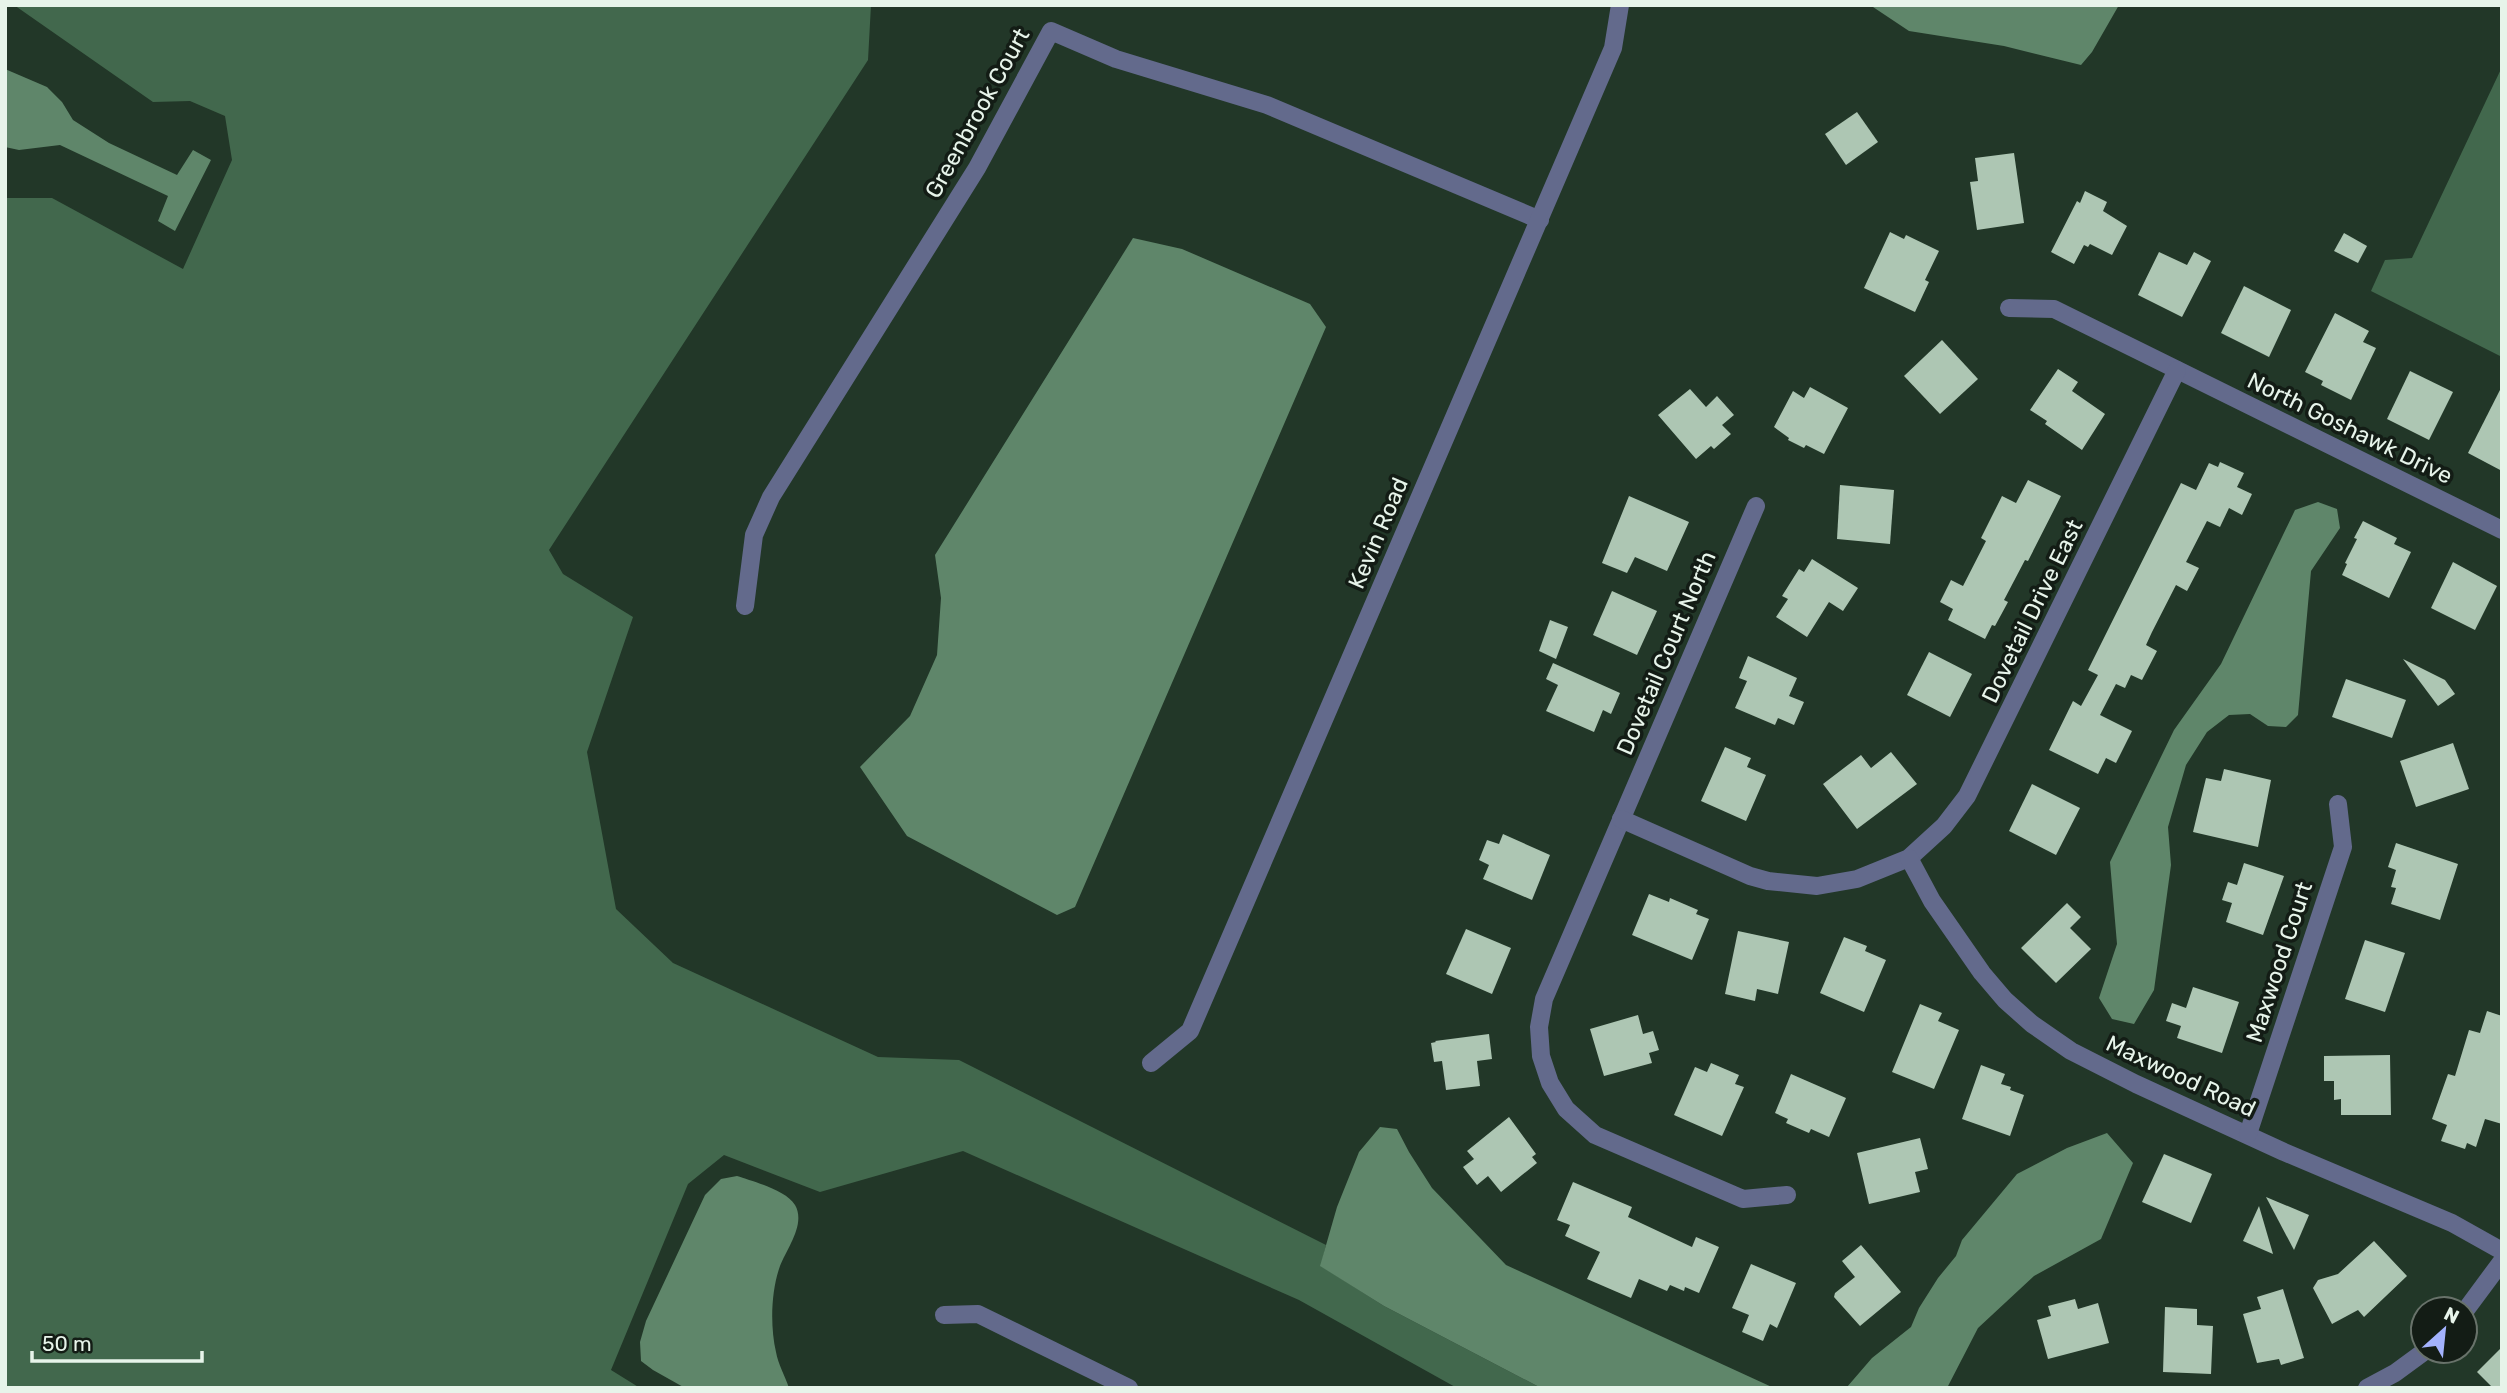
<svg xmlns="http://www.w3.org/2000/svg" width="2507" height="1393" font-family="Rubik,sans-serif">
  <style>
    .forest { fill: #42684d }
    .water { fill: #5f866a }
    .building { fill: #adc6b3 }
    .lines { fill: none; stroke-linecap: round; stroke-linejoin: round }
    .minor { stroke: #636a8c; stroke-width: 18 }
    .labels { text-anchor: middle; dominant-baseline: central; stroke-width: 7; stroke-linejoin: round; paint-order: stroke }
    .street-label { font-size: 23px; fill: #e7f4ea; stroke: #131c15 }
  </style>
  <rect width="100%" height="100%" fill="#223728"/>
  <g class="forest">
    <polygon points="14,5 871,5 868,60 549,550 563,574 633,617 587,752 616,909 673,963 878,1057 959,1060 1326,1245 1321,1266 1384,1306 1541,1388 1457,1388 1299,1300 963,1151 820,1192 724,1155 688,1184 611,1370 640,1388 5,1388 5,198 52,198 183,269 232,160 225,116 190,101 153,102"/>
    <polygon points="2502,67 2502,357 2371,291 2385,260 2412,258"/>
  </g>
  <g class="water">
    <polygon points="1870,5 2119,5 2092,52 2081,65 2004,46 1909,31"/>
    <polygon points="5,69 47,87 62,102 73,120 109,143 177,175 193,150 211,160 175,231 158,221 168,196 60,145 19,150 5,147"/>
    <polygon points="1133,238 1182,249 1310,304 1326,327 1075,907 1057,915 907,836 860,767 910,716 937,655 941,598 935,555"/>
    <polygon points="2318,502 2337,509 2340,528 2311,571 2298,715 2286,727 2268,726 2250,714 2229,715 2207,732 2186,765 2168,827 2171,865 2154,990 2134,1024 2112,1019 2099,998 2117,944 2110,862 2174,730 2221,664 2295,510"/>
    <polygon points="1380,1127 1397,1129 1409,1152 1432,1188 1506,1265 1774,1388 1541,1388 1384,1306 1320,1266 1337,1207 1359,1152"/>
    <polygon points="2107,1133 2133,1163 2101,1239 2034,1276 1978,1328 1947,1388 1838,1388 1847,1387 1872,1358 1911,1327 1919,1308 1938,1278 1956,1256 1962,1240 2017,1174 2067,1148"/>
    <path d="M 737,1176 C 752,1181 786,1190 795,1205 C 806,1224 787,1248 780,1266 C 771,1291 770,1326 776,1352 C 778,1364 785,1376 789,1388 L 685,1388 L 653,1370 L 641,1361 L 640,1342 L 646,1321 L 705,1195 L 721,1179 Z"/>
  </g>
  <g class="building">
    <polygon points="1857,112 1878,142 1846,165 1825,134"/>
    <polygon points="2014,153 2024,223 1977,230 1970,182 1978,181 1975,158"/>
    <polygon points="2085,191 2107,202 2103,211 2127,226 2112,255 2090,244 2088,247 2084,245 2074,264 2051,252 2077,201 2080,203"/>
    <polygon points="1890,232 1904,239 1906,235 1939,251 1925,280 1929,282 1915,312 1864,288"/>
    <polygon points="2344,233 2367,246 2358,263 2334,251"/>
    <polygon points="2159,252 2187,265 2194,252 2211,261 2182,317 2138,295"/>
    <polygon points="2244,286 2291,310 2269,357 2221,333"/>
    <polygon points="2335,313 2369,331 2363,342 2376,348 2351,400 2321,385 2323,381 2305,372"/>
    <polygon points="1942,340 1978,379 1940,414 1904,376"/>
    <polygon points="2058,369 2078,382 2072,391 2105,414 2082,450 2045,424 2047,421 2030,410"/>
    <polygon points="2410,371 2453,392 2429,440 2387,419"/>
    <polygon points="2502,386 2502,471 2468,453"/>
    <polygon points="1810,387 1848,408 1824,454 1806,445 1804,448 1788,440 1789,438 1774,427 1793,391 1804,398"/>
    <polygon points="1690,389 1706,407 1717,396 1734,415 1722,425 1731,434 1714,449 1711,446 1696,459 1658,415"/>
    <polygon points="2220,462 2244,473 2237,487 2252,494 2242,515 2229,508 2220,527 2207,521 2186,562 2199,568 2187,591 2176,585 2152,632 2146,645 2157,651 2142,680 2131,675 2125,688 2116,684 2100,715 2132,731 2116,763 2106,758 2098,774 2049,750 2073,701 2081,706 2098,675 2088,670 2181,483 2196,490 2209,463 2218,467"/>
    <polygon points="2028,480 2061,496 2028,561 2025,560 2004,600 2008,602 1995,626 1992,625 1985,639 1948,620 1953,609 1940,602 1951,580 1963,586 1986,541 1981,538 2002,496 2016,503"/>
    <polygon points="1840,485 1894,490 1890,544 1837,539"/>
    <polygon points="1629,496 1689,522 1667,571 1635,557 1627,573 1602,563"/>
    <polygon points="2363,521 2397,538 2394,544 2411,552 2389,598 2342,575 2347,564 2345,563 2357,539 2354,538"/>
    <polygon points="1812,559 1858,588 1843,611 1829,602 1807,637 1776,617 1788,599 1782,596 1799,569 1804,572"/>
    <polygon points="2453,562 2497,586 2475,630 2431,608"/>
    <polygon points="1612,591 1657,611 1637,655 1593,635"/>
    <polygon points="1550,620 1568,627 1556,659 1539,651"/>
    <polygon points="1929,652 1972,674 1950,717 1907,695"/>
    <polygon points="1748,656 1797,678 1789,696 1804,702 1794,725 1778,718 1775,725 1735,708 1747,681 1739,678"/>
    <polygon points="2403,659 2445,680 2455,694 2438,706"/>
    <polygon points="1553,663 1620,693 1611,714 1603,710 1594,732 1546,711 1558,685 1546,679"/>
    <polygon points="2346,679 2406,700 2392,738 2332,717"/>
    <polygon points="2453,743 2469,789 2416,807 2400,761"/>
    <polygon points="1725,747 1751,758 1747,767 1766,775 1746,821 1701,801"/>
    <polygon points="1891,752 1917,784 1857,829 1823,784 1861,755 1871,768"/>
    <polygon points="2224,769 2271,780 2258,847 2193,832 2206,778 2221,781"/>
    <polygon points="2032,784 2080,808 2056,855 2009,831"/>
    <polygon points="1503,834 1550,855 1532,900 1483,879 1489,865 1479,860 1487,840 1499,844"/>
    <polygon points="2396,843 2458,864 2440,920 2391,904 2396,888 2391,887 2396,870 2388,867"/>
    <polygon points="2244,863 2284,876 2263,935 2226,922 2232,903 2222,900 2228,882 2237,885"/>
    <polygon points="1649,894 1669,902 1670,898 1698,910 1696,914 1709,919 1692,960 1632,935"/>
    <polygon points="2067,903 2081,917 2070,928 2091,949 2056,983 2021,948"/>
    <polygon points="1466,929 1511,948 1492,994 1446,974"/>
    <polygon points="1738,931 1789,942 1778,994 1757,989 1755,1001 1725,994"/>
    <polygon points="1844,937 1867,946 1865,951 1886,960 1864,1012 1820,993"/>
    <polygon points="2365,940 2405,953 2385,1012 2345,999"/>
    <polygon points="2193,987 2239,1002 2222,1053 2177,1038 2181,1026 2166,1021 2172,1003 2186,1008"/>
    <polygon points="1920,1004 1942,1013 1938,1021 1959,1030 1934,1089 1892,1072"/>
    <polygon points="2487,1011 2502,1016 2502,1124 2485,1119 2476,1147 2467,1143 2465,1149 2441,1141 2447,1125 2432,1119 2448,1074 2455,1076 2469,1030 2480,1033"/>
    <polygon points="1638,1015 1643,1034 1653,1031 1659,1050 1649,1053 1652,1063 1604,1076 1590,1029"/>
    <polygon points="1489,1034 1492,1059 1477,1061 1480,1086 1446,1090 1442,1061 1434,1062 1431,1043 1436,1042 1435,1041"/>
    <polygon points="2390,1055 2391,1115 2341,1115 2341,1099 2334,1100 2334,1081 2324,1081 2324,1056"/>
    <polygon points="1711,1063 1739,1075 1735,1084 1744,1087 1722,1136 1674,1115 1695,1067 1707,1072"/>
    <polygon points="1981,1065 2005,1074 2001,1084 2011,1087 2010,1090 2024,1095 2010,1136 1962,1119"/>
    <polygon points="1791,1074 1846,1098 1829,1137 1811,1129 1809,1133 1786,1123 1788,1119 1775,1113"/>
    <polygon points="1509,1117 1536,1154 1532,1157 1537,1163 1501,1192 1488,1176 1477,1185 1463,1167 1474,1159 1467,1151"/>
    <polygon points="1920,1138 1928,1169 1915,1172 1920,1192 1869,1204 1857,1153"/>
    <polygon points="2164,1154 2212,1174 2191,1223 2142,1202"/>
    <polygon points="1573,1182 1632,1207 1628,1217 1692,1247 1696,1237 1719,1247 1699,1293 1685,1287 1684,1291 1670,1285 1667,1291 1639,1279 1631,1298 1587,1279 1600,1252 1565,1236 1570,1225 1557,1220"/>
    <polygon points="2266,1197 2309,1215 2294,1250"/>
    <polygon points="2259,1206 2273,1254 2243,1241"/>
    <polygon points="2374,1241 2407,1276 2364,1317 2358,1310 2332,1324 2313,1288 2318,1280 2338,1274"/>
    <polygon points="1861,1245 1901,1292 1860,1326 1834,1297 1835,1293 1855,1277 1842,1261"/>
    <polygon points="1751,1264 1796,1283 1777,1328 1770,1324 1763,1341 1742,1332 1749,1315 1732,1308"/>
    <polygon points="2283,1289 2304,1358 2281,1365 2279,1359 2257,1363 2243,1314 2261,1309 2257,1297"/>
    <polygon points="2075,1299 2078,1309 2098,1303 2109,1343 2048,1359 2037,1320 2051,1316 2048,1306"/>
    <polygon points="2165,1307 2197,1309 2197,1325 2213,1326 2211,1374 2163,1372"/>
    <polygon points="2502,1347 2502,1388 2493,1388 2477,1372"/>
  </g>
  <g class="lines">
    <g class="minor">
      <polyline points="2009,308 2054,309 2502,530"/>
      <polyline points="1756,506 1544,999 1539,1027 1541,1056 1550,1083 1566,1109 1595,1135 1743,1199 1787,1195"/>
      <polyline points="745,606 754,535 771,497 977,168 1051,31 1116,59 1267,105 1540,220"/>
      <polyline points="1621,819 1750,876 1768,881 1817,886 1857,879 1909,858 1944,826 1967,796 2177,370"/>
      <polyline points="1909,858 1932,901 1982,973 2005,1000 2032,1024 2071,1051 2136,1084 2284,1152 2452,1223 2502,1251"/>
      <polyline points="1151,1063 1190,1031 1613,48 1620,5"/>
      <polyline points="2248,1134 2343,847 2338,804"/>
      <polyline points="2465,1311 2502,1261"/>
      <polyline points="944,1315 978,1314 1129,1388"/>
      <polyline points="2367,1388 2395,1373 2425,1351"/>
    </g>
  </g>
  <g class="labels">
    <g class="street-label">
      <text transform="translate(977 113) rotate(-61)">Greenbrook Court</text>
      <text transform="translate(2350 428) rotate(26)">North Goshawk Drive</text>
      <text transform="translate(1378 533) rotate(-67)">Kevin Road</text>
      <text transform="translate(2032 611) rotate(-64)">Dovetail Drive East</text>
      <text transform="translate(1666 653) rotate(-67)">Dovetail Court North</text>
      <text transform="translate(2279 962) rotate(-72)">Maxwood Court</text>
      <text transform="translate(2181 1076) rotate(25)">Maxwood Road</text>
    </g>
  </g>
  <rect width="2507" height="1393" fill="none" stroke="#e7f4ea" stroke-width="14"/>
  <g transform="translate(2444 1330) rotate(27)"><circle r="33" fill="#131c15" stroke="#68726a" stroke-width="2"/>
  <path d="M0-5L12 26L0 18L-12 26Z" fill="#a3b2fd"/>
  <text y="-10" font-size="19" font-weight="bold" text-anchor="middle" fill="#e7f4ea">N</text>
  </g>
  <path d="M32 1351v10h170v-10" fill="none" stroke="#e7f4ea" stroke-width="3.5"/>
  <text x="42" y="1351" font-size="21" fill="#e7f4ea" stroke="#131c15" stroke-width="5" paint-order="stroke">50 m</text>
</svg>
